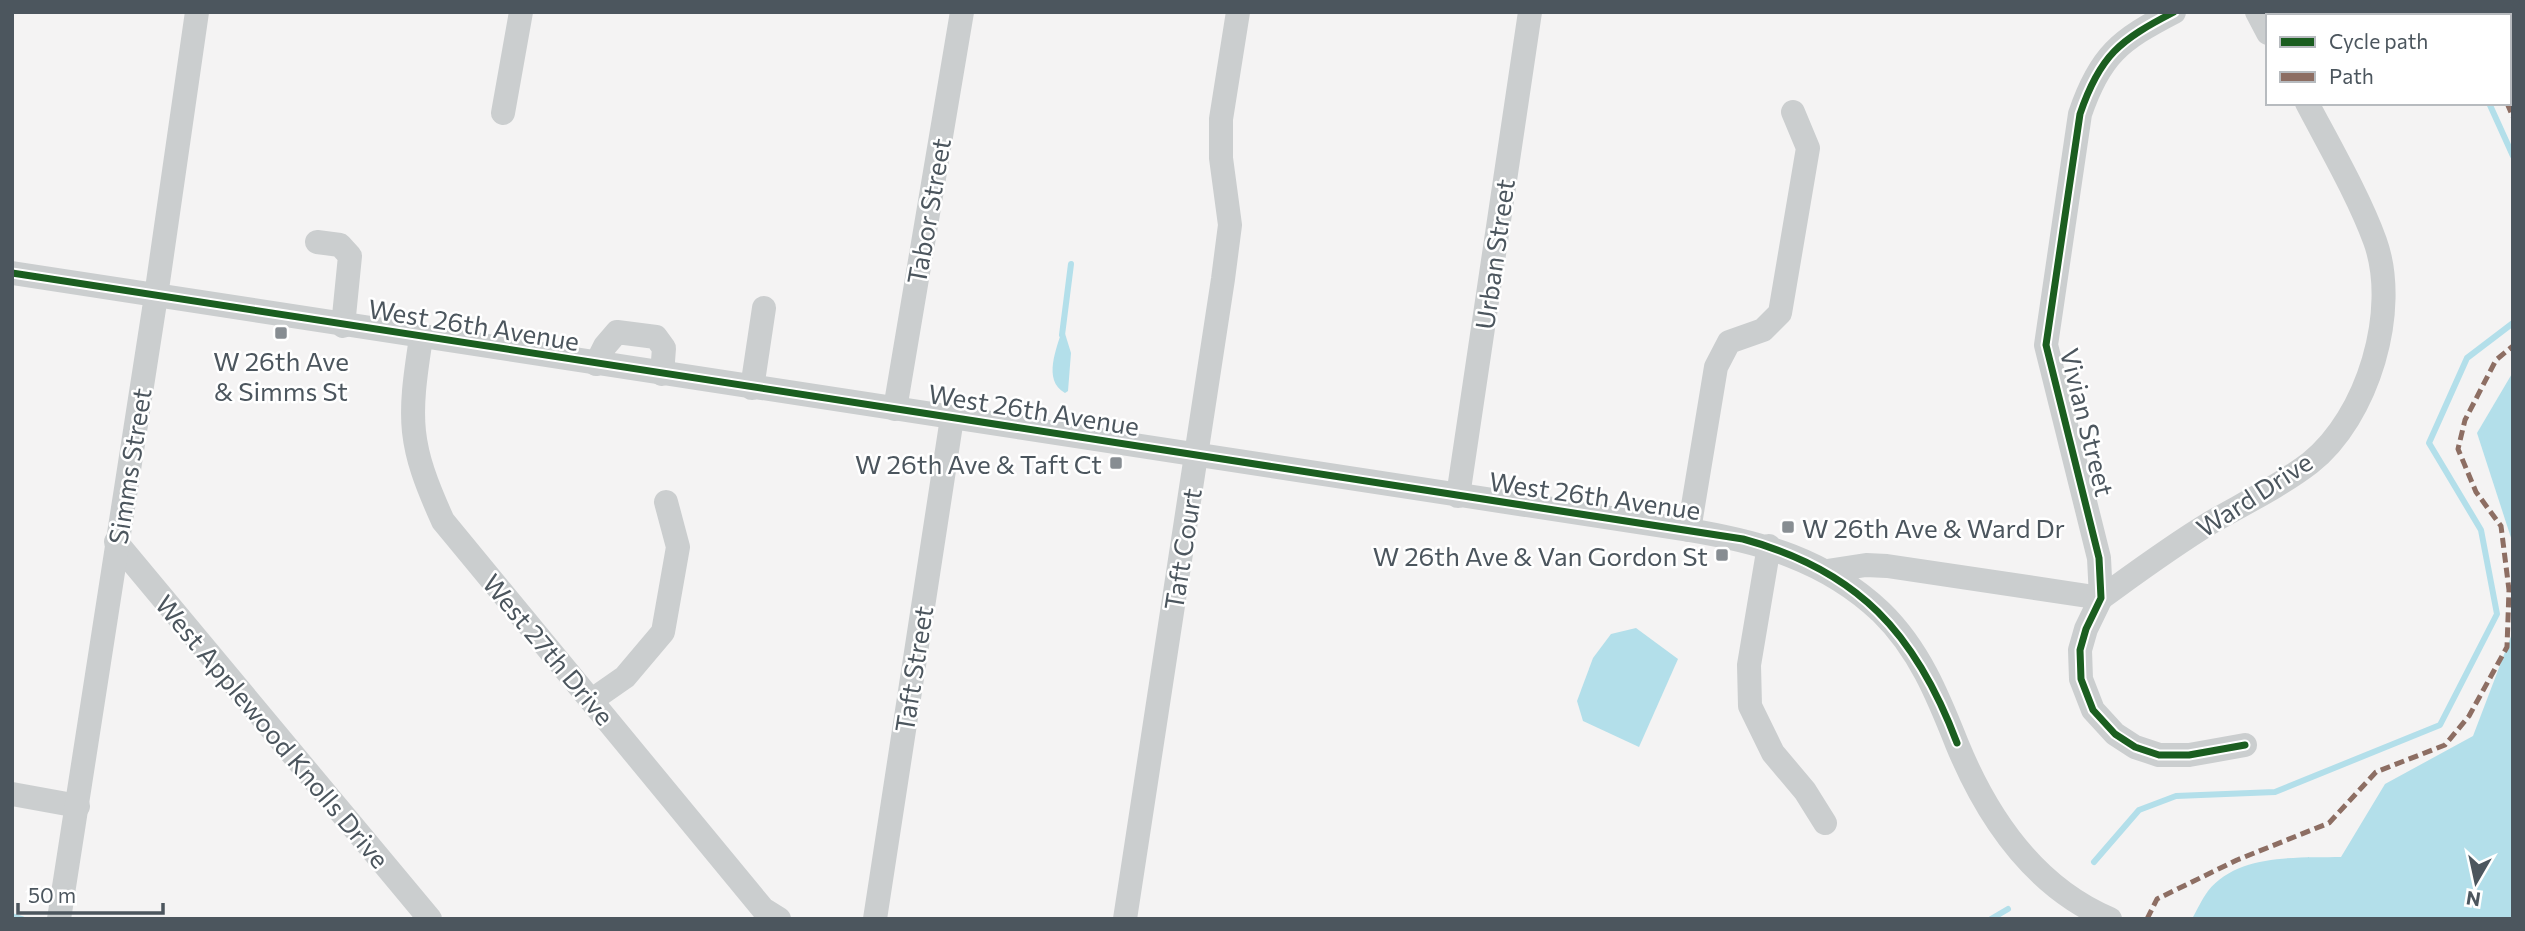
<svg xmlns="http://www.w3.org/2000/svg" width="2525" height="931" font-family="Commissioner,sans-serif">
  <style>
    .water { fill: #b3dfea }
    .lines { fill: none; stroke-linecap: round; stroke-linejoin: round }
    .stream { stroke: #b3dfea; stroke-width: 6 }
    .minor { stroke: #cbcecf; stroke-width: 24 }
    .quiet { stroke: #8d6e63; stroke-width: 5; stroke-dasharray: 10 5; stroke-linecap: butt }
    .cycleway-casing { stroke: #fff; stroke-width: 11 }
    .cycleway { stroke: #1b5e20; stroke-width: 7 }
    .poi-dot { fill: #878d92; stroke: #fff; stroke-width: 2.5 }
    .labels { text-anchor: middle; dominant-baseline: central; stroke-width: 5; stroke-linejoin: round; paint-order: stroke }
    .street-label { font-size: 26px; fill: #4c565e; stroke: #fff }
    .poi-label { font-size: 26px; fill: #4c565e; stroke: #fff; text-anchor: end }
  </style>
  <rect width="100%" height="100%" fill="#f4f3f3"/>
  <g class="water">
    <polygon points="2474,12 2513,12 2513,88 2509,81 2509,16 2476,16"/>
    <path d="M 1063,327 L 1071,353 L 1068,391 L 1065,393 C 1042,380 1057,348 1063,327 Z"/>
    <polygon points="2513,372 2513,544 2477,433"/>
    <polygon points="1636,628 1678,659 1639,747 1583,721 1577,701 1593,658 1611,634"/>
    <path d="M 2513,631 L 2513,919 L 2192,919 C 2197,910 2202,899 2208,891 C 2238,853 2299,858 2341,857 L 2385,784 L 2473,736 Z"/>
  </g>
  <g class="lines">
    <g class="stream">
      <polyline points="2443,12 2447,16"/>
      <polyline points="2489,103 2513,156"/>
      <polyline points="1062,335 1071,264"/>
      <polyline points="2094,862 2139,810 2176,796 2275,792 2440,725 2497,614 2481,530 2429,443 2467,358 2513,323"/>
      <polyline points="12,916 22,919"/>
      <polyline points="1991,919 2008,909"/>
    </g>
    <g class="minor">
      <path d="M 2174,12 C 2120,40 2100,55 2080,114 L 2046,345 L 2099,558 L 2101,598 L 2086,629 L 2080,650 L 2081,679 L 2093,710 L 2115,734 L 2135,747 L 2159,755 L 2189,755 L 2245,745"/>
      <polyline points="2257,12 2268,33"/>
      <polyline points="503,113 521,12"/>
      <polyline points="317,242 340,245 350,256 343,326"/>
      <path d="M 12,273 L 1689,530 C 1761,542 1826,560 1881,612 C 1919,649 1938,696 1957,744 C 1987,817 2034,887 2110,919"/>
      <path d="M 421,338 C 408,421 408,444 443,521 L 763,909 L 779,919"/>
      <polyline points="596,364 605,346 617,332 656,337 664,348 662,374"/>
      <polyline points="752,388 764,308"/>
      <polyline points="895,409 962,12"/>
      <polyline points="1458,496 1530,12"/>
      <polyline points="1689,530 1716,367 1729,342 1763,330 1780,313 1808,148 1793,112"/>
      <polyline points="116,542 430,919"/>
      <polyline points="1769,546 1749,665 1750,706 1773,753 1805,791 1825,823"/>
      <path d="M 1827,571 L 1866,565 L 1887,566 L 2101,598 C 2137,572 2172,546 2210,523 C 2243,504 2280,486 2310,463 C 2368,417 2400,310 2375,241 C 2359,197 2329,145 2307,103"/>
      <polyline points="592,700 625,677 663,632 678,547 666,502"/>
      <polyline points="12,794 78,806"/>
      <polyline points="59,919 156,296 197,12"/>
      <polyline points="875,919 952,418"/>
      <polyline points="1125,919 1223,279 1230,225 1221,158 1221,119 1238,12"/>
    </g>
    <g class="quiet">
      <polyline points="2462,12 2465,16"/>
      <polyline points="2507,103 2513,117"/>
      <polyline points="2147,919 2157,899 2237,860 2329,823 2376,772 2445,745 2469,716 2507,647 2509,590 2501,526 2476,492 2458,449 2465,420 2496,360 2513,346"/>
    </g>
    <defs>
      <g id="cycleway">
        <path d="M 2174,12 C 2120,40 2100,55 2080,114 L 2046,345 L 2099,558 L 2101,598 L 2086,629 L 2080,650 L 2081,679 L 2093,710 L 2115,734 L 2135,747 L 2159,755 L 2189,755 L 2245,745"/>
        <path d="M 12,273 L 1743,539 C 1858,570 1916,634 1957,743"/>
      </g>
    </defs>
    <use href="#cycleway" class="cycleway-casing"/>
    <use href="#cycleway" class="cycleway"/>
  </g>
  <g class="poi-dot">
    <rect x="274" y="326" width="14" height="14" rx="3.5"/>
    <rect x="1109" y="456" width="14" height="14" rx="3.5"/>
    <rect x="1781" y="520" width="14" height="14" rx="3.5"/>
    <rect x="1715" y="548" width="14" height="14" rx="3.5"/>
  </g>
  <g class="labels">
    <g class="street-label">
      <text transform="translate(928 211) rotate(-80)">Tabor Street</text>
      <text transform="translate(1494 254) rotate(-82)">Urban Street</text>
      <text transform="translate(474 324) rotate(9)">West 26th Avenue</text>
      <text transform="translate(1034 409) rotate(9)">West 26th Avenue</text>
      <text transform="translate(2088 422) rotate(76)">Vivian Street</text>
      <text transform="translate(129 466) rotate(-81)">Simms Street</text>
      <text transform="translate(2254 494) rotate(-33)">Ward Drive</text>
      <text transform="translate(1595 495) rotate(8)">West 26th Avenue</text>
      <text transform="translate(1182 549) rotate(-81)">Taft Court</text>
      <text transform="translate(549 649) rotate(50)">West 27th Drive</text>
      <text transform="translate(913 669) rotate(-81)">Taft Street</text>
      <text transform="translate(273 731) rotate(50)">West Applewood Knolls Drive</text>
    </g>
    <g class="poi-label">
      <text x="281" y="360" text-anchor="middle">W 26th Ave<tspan x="281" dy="30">&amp; Simms St</tspan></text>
      <text x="1102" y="463">W 26th Ave &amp; Taft Ct</text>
      <text x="1802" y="527" text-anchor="start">W 26th Ave &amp; Ward Dr</text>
      <text x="1708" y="555">W 26th Ave &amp; Van Gordon St</text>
    </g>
  </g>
  <rect width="2525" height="931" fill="none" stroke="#4c565e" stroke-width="28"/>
  <rect x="2266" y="14" width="245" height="91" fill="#ffffff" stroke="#b7bbbf" stroke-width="2"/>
  <rect x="2280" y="37" width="35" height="10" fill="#1b5e20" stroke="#b7bbbf" stroke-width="2"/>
  <text x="2329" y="49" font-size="21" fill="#4c565e">Cycle path</text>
  <rect x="2280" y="72" width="35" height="10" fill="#8d6e63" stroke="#b7bbbf" stroke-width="2"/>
  <text x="2329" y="84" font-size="21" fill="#4c565e">Path</text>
  <g transform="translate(2476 882) rotate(189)" stroke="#ffffff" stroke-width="5" paint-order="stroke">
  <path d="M0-5L12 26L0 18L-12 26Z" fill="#4c565e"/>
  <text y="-10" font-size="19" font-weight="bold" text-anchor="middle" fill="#4c565e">N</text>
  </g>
  <path d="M18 903v10h145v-10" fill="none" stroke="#4c565e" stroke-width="3.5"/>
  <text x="28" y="903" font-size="21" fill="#4c565e" stroke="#ffffff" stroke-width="5" paint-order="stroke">50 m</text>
</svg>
